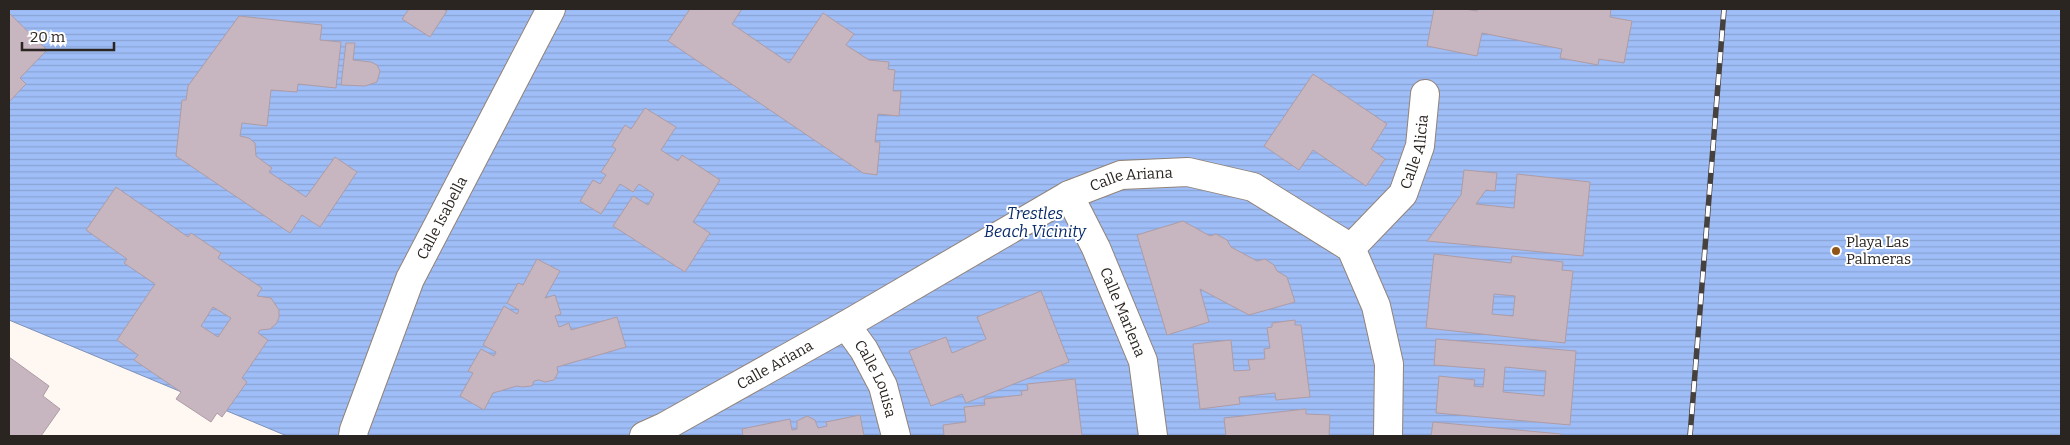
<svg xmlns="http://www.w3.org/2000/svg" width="2070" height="445" font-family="Bitter,serif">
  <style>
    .water { fill: url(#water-rules); stroke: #7c90b8 }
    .building { fill: #c7b5bf; stroke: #ae9ca5; fill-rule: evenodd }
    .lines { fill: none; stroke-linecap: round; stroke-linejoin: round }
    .minor-casing { stroke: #928378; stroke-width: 30 }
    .minor { stroke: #fff; stroke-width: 28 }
    .rail-casing { stroke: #47413d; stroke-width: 5.5 }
    .rail { stroke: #fff; stroke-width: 4; stroke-dasharray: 11; stroke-linecap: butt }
    .poi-dot { fill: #925518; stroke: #fff; stroke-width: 2 }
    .labels { text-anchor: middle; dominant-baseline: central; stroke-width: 4; stroke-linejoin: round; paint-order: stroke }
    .street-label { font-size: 15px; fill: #2b2521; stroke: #fff }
    .poi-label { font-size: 15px; fill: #2b2521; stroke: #fff; text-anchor: start }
    .water-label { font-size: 16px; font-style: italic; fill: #0a2b6b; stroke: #fff }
  </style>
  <defs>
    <pattern id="water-rules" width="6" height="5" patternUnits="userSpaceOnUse" patternTransform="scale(1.25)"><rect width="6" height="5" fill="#9fbef8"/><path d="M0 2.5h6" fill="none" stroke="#89a3d4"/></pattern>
  </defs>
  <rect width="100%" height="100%" fill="#fef7f2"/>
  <polygon class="water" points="9,9 2061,9 2061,436 287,436 9,320"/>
  <g class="building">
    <polygon points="409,9 443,9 447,11 430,37 402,19"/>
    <polygon points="690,9 742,9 732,24 789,63 823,13 854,34 846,45 869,60 889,62 888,69 895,70 893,91 901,91 899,116 878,114 875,142 880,142 877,175 863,173 668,41"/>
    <polygon points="1434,9 1464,9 1477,11 1478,9 1611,9 1610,17 1632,21 1624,63 1599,59 1598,65 1560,58 1562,49 1482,33 1477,56 1427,46"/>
    <polygon points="9,13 47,50 20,78 26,84 9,102"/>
    <polygon points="239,16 322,25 320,40 341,42 336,88 298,84 297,92 271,90 267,126 242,123 240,136 249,138 255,143 256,156 272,168 269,172 306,197 335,157 357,172 320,227 302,215 290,233 176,156 182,100 186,100 188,86"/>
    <polygon points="346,43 355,43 353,60 371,62 377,65 380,71 377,82 365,86 341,85"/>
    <polygon points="1313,74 1387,124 1371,149 1385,159 1366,186 1313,150 1299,170 1264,146"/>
    <polygon points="645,108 676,127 661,150 678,161 682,155 720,180 693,222 710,233 685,272 613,226 633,196 648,205 654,194 639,184 633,192 620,184 601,214 580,201 593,180 600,184 606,175 601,172 616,149 612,146 625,125 631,129"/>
    <polygon points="1464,170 1497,173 1495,191 1486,190 1476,204 1514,208 1517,174 1590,182 1583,256 1427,241 1461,195"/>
    <path d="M 116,187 L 188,237 L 191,233 L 221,253 L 218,258 L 262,288 L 257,296 L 271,298 L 279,310 L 279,318 L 276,324 L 270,329 L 260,330 L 258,333 L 268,340 L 242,378 L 247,382 L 222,417 L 217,413 L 211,422 L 176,399 L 181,392 L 134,360 L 138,355 L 117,340 L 155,284 L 124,263 L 127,259 L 86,230 ZM 213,307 L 231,318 L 218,337 L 201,326 Z"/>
    <polygon points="1183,221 1210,236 1216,234 1227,240 1231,247 1257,261 1265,259 1274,265 1277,271 1287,277 1295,302 1249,315 1200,289 1209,322 1167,335 1137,235"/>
    <path d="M 1434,254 L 1511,263 L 1512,256 L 1563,262 L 1562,270 L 1573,271 L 1565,343 L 1426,328 ZM 1494,294 L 1515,296 L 1513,316 L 1492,314 Z"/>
    <polygon points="537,259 560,271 545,298 555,295 561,314 555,316 559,327 569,323 571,330 617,317 626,347 557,367 558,373 554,380 545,382 539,380 534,381 532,386 522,387 517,386 493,393 484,410 460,396 473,373 468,371 481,349 494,356 496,352 483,345 504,306 517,314 519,310 507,303 518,283 523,285"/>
    <polygon points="1041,291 1069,362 966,403 962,394 931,406 909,351 946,337 952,353 986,339 977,317"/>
    <polygon points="1295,320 1295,325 1301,325 1310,397 1276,400 1275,393 1239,397 1240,404 1200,409 1193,344 1231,340 1234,371 1250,370 1248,360 1265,359 1264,349 1270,348 1267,328 1272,327 1272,323"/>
    <path d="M 1436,339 L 1576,351 L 1570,425 L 1436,413 L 1439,376 L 1475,380 L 1474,386 L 1483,387 L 1485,369 L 1434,365 ZM 1505,367 L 1546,371 L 1544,396 L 1503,392 Z"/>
    <polygon points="9,357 49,386 43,396 60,409 41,436 9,436"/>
    <polygon points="1075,379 1082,436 944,436 943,425 966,422 964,407 985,405 984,399 1022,395 1021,391 1028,390 1027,384"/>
    <polygon points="1306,409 1306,414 1330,415 1329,436 1226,436 1224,418"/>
    <polygon points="860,415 864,436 869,436 743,436 742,429 790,419 792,430 797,429 797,421 807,416 815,420 818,428 827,426 826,422"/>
    <polygon points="1433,422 1561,434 1561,436 1431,436"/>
  </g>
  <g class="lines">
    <defs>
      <g id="minor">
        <path id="s1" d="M 1069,195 L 1096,248 L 1143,361 L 1153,436"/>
        <path id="s2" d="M 1351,248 L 1403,194 L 1420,146 L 1425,94"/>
        <path id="s3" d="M 846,325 L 864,350 L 883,386 L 896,436"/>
        <path id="s4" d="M 353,436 L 354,430 L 410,279 L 551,9"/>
        <path id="s5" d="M 644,436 L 664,427 L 846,325 L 1069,195 L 1121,175 L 1188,172 L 1253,187 L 1351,248 L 1376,306 L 1389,364 L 1388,436"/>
      </g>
    </defs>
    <use href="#minor" class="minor-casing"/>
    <use href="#minor" class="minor"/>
    <defs>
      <polyline id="rail" points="1690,436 1724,9"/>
    </defs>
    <use href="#rail" class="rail-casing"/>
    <use href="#rail" class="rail"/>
  </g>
  <circle class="poi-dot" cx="1836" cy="251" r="5"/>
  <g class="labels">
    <g class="street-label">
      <text stroke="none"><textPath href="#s2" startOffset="119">Calle Alicia</textPath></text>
      <text stroke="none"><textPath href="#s5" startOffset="554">Calle Ariana</textPath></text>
      <text stroke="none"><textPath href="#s4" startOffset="236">Calle Isabella</textPath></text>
      <text stroke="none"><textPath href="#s1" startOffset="129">Calle Marlena</textPath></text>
      <text stroke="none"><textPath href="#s5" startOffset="149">Calle Ariana</textPath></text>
      <text stroke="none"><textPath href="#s3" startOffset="62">Calle Louisa</textPath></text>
    </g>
    <g class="poi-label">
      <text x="1846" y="242">Playa Las<tspan x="1846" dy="17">Palmeras</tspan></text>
    </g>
    <g class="water-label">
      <text x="1035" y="213">Trestles<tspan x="1035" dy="18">Beach Vicinity</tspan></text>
    </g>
  </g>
  <rect width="2070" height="445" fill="none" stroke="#2b2521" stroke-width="20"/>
  <path d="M22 42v8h92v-8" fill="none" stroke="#2b2521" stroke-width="2.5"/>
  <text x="30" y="42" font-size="15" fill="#2b2521" stroke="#ffffff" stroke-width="4" paint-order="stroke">20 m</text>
</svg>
